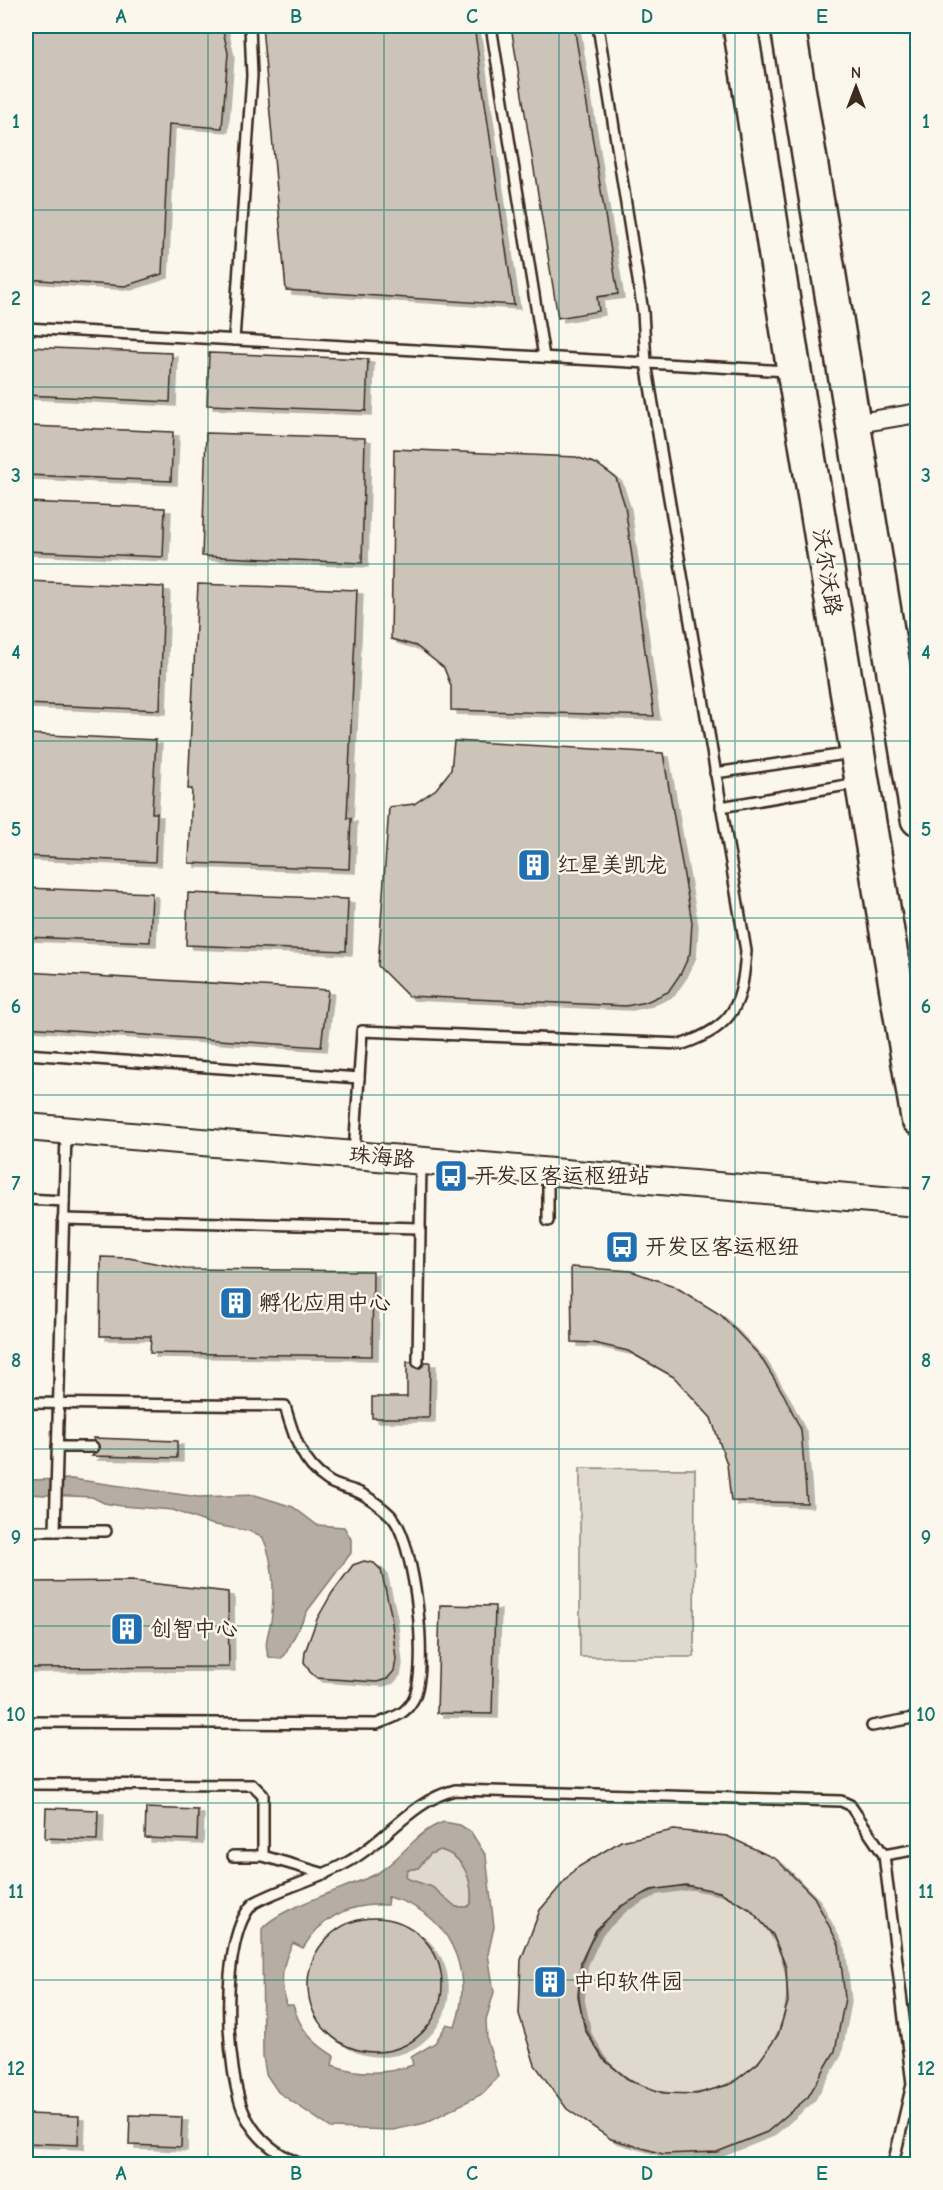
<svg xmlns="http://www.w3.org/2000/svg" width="943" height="2190" font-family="'Comic Neue','LXGW WenKai TC',sans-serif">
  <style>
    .green { fill: #dfd9ce; stroke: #8d8276; stroke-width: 1.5 }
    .water { fill: #b6aea2; stroke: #85796d; stroke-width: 1.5; fill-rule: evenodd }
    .building { fill: #ccc4b9; stroke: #3b2a1e; stroke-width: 1.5; fill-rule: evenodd; filter: url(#shadow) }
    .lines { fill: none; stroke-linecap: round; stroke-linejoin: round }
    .lane-casing { stroke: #3b2a1e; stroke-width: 14 }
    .street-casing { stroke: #3b2a1e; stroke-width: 22 }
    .secondary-casing { stroke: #3b2a1e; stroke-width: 30 }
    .highway-casing { stroke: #3b2a1e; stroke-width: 38 }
    .lane { stroke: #fbf7ec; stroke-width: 9 }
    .street { stroke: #fbf7ec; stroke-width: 18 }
    .secondary { stroke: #fbf7ec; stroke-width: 26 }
    .highway { stroke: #fbf7ec; stroke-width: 33 }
    .grid { fill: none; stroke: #0f766e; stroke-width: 1.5; stroke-opacity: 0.55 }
    .labels { text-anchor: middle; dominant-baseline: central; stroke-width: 5; stroke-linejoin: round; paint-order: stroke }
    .street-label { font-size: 22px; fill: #3b2a1e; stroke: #fbf7ec }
    .poi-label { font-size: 22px; fill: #3b2a1e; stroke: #fbf7ec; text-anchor: start }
    .neatline { fill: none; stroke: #0f766e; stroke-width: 2 }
    .grid-label { font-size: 20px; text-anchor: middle; font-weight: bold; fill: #0f766e }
  </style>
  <defs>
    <filter id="shadow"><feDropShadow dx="6" dy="4" stdDeviation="0" flood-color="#0004"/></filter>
  </defs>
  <rect width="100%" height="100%" fill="#fbf7ec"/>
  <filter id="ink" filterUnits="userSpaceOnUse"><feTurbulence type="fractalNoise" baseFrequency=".0167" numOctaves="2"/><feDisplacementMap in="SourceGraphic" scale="12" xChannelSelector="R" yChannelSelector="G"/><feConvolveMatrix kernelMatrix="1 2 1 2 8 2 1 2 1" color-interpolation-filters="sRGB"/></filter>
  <g filter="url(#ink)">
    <g class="green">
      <polygon points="580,1468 695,1469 694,1657 580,1657"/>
      <path d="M 440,1850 C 464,1856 473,1880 471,1904 L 467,1907 L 456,1907 L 432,1887 L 408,1879 L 406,1875 L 407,1870 L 418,1868 L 430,1854 Z"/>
      <circle cx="683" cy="1990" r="104"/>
    </g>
    <g class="water">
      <path d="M 72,1479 L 198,1497 L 255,1495 L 293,1507 L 317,1525 L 344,1527 L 351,1539 L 351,1553 L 308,1610 L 285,1655 L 280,1659 L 269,1657 C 262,1643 271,1629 272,1614 C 274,1588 274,1562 263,1538 L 249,1531 L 210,1524 L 173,1510 L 121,1506 L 104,1503 L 92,1497 L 26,1494 L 26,1480 Z"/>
      <path d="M 444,1822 L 460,1825 L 471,1832 L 486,1856 L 494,1927 L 488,1954 L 494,1992 L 486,2020 L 487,2040 L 498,2076 L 484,2093 L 425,2123 L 393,2130 L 331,2128 L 278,2092 L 266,2074 L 263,2056 L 262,1929 C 278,1908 347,1888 374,1875 C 401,1861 415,1831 444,1822 ZM 440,1850 C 464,1856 473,1880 471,1904 L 467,1907 L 456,1907 L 432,1887 L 408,1879 L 406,1875 L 407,1870 L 418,1868 L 430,1854 ZM 388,1897 C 448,1910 476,1970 455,2026 L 447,2024 L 435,2043 L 411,2057 L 413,2065 C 385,2075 359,2075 332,2065 L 334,2056 C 313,2043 300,2030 293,2005 L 286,2005 C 280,1981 281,1965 293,1943 L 303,1948 C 322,1916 351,1903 387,1905 Z"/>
    </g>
    <g class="building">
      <polygon points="26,26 222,26 228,53 222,128 169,124 162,274 125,286 26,279"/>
      <polygon points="262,26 474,26 514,305 286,290"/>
      <polygon points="511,26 574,26 618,294 597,297 599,311 558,318"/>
      <polygon points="28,347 172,353 170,402 26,395"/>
      <polygon points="209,353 368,359 366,411 207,405"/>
      <polygon points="30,426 173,432 171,481 27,475"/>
      <polygon points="206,433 365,438 362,563 202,556"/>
      <polygon points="394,449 576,457 597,464 616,478 625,506 654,716 451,710 451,686 444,668 416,646 391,639"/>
      <polygon points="26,502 165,508 163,557 26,551"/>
      <polygon points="26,581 164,587 160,710 26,704"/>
      <polygon points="198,584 357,590 347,818 351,818 349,869 189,863 192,789 188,789"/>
      <polygon points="26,734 156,740 152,813 157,813 155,862 26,856"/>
      <polygon points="454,741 663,753 692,922 690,953 681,973 668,992 646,1002 626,1006 408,996 378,966 389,807 414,804 436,789 451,770"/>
      <polygon points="26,888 152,893 150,942 26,937"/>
      <polygon points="188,893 348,899 346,951 186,945"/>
      <polygon points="26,972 328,990 321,1047 26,1027"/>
      <polygon points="101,1257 129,1258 185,1269 373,1271 372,1356 150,1353 151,1336 100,1336"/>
      <polygon points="571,1267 631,1271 674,1286 721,1315 760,1356 784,1395 801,1430 807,1503 731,1501 727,1464 711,1418 674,1377 628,1351 594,1343 572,1342"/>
      <polygon points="407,1362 411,1362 418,1369 425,1362 430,1362 429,1418 372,1418 372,1397 407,1397"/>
      <polygon points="93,1438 177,1441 177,1458 92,1456 100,1448"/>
      <polygon points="364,1561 374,1563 381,1570 391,1614 396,1660 394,1671 387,1679 377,1682 317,1678 310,1672 304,1662 305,1652 317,1619 332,1593 353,1565"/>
      <polygon points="132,1581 228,1592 229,1667 26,1668 26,1582"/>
      <polygon points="440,1605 495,1606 492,1714 437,1713"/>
      <polygon points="46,1808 98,1810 97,1840 45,1838"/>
      <polygon points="146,1808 198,1810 197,1840 145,1838"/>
      <path d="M 674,1830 L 727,1836 L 776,1859 L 814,1897 L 839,1945 L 845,1998 L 835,2051 L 808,2097 L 767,2132 L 717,2152 L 663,2154 L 611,2139 L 567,2109 L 535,2065 L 519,2014 L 521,1960 L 540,1910 L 575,1869 L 621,1841 ZM 686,1885 L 720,1892 L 750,1909 L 773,1935 L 786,1967 L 788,2002 L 778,2035 L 758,2063 L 731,2084 L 697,2094 L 663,2093 L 630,2081 L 603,2059 L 585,2030 L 578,1996 L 581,1962 L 596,1930 L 621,1906 L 651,1890 Z"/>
      <circle cx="375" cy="1985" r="67"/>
      <polygon points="27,2114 79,2116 78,2145 26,2143"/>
      <polygon points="130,2115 182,2117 181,2147 129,2145"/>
    </g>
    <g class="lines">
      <defs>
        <g id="lane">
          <polyline points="491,26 544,357"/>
          <polyline points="26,328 788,371"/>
          <polyline points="234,340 252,76 250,26"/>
          <polyline points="715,773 853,753"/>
          <polyline points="721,807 858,783"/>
          <polyline points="26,1054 359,1078"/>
          <path d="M 354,1154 L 362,1031 L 683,1044 C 736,1025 742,1004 746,951 L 646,363 L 643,312 L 598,26"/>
          <polyline points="548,1174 548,1221"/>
          <polyline points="26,1199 64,1201"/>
          <polyline points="63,1219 420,1228"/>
          <polyline points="418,1362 421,1163"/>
          <path d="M 26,1403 L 285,1406 C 293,1434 301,1463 327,1480 C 336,1487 350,1488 360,1493 C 370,1498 386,1510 393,1518 C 415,1545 430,1670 413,1700 C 405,1715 392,1718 377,1724 L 26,1722"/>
          <polyline points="57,1447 93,1447"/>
          <polyline points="26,1531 106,1531"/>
          <polyline points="55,1531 66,1133"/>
          <polyline points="872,1726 918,1717"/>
          <polyline points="26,1784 253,1785 263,1795 263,1856 325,1874"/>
          <polyline points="884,1855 918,1849"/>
          <polyline points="233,1856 263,1856"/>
          <path d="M 301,2164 C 278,2155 258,2140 246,2117 C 225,2077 218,1935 254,1903 C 284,1887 318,1879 348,1862 C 386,1841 411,1801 455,1790 L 841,1801 L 850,1805 L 884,1855 L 912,2084 L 893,2164"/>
        </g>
        <polyline id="street" points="853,424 918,413"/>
        <polyline id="secondary" points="26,1127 918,1203"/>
        <g id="highway">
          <polyline points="740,26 794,371 918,1118"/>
          <polyline points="788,26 918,819"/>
        </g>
      </defs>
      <use href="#lane" class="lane-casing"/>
      <use href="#street" class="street-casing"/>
      <use href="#secondary" class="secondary-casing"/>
      <use href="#highway" class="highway-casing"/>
      <use href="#lane" class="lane"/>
      <use href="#street" class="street"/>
      <use href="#secondary" class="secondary"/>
      <use href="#highway" class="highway"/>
    </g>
  </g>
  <path class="grid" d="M 208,26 L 208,2164M 384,26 L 384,2164M 559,26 L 559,2164M 735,26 L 735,2164M 26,210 L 918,210M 26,387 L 918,387M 26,564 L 918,564M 26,741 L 918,741M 26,918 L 918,918M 26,1095 L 918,1095M 26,1272 L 918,1272M 26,1449 L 918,1449M 26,1626 L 918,1626M 26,1803 L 918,1803M 26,1980 L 918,1980"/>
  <defs>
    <symbol id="building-square" viewBox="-11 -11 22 22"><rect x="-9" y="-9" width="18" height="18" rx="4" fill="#1f6fb2" stroke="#fbf7ec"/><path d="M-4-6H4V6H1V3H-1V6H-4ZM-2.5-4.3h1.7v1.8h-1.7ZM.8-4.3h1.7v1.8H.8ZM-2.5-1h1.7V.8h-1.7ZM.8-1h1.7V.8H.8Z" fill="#fff"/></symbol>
    <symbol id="bus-square" viewBox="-11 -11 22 22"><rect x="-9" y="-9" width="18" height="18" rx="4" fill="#1f6fb2" stroke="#fbf7ec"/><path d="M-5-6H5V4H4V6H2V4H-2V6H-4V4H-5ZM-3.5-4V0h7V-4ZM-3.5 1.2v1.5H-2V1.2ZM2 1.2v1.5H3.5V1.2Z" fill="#fff"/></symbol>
  </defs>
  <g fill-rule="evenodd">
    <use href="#building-square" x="515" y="846" width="38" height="38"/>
    <use href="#bus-square" x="432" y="1157" width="38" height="38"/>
    <use href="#bus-square" x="603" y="1228" width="38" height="38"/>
    <use href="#building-square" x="217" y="1284" width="38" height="38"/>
    <use href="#building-square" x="108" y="1610" width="38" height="38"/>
    <use href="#building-square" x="531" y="1963" width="38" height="38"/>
  </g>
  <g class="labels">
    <g class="street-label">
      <text transform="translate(827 572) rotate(81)">沃尔沃路</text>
      <text transform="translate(382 1157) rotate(5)">珠海路</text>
    </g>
    <g class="poi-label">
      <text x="557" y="865">红星美凯龙</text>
      <text x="474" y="1176">开发区客运枢纽站</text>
      <text x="645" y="1247">开发区客运枢纽</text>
      <text x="259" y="1303">孵化应用中心</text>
      <text x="150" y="1629">创智中心</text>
      <text x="573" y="1982">中印软件园</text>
    </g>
  </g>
  <rect width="943" height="2190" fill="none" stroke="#fbf7ec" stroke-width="66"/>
  <g transform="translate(856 87)" stroke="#fbf7ec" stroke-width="4.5" paint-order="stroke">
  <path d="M0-4.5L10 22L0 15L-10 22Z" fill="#3b2a1e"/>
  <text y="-9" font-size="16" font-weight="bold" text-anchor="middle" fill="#3b2a1e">N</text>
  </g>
  <rect x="33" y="33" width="877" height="2124" class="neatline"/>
  <g class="grid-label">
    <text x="121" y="23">A</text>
    <text x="296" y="23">B</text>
    <text x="472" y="23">C</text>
    <text x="647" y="23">D</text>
    <text x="822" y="23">E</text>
    <text x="16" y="128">1</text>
    <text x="926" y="128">1</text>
    <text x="16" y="305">2</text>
    <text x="926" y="305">2</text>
    <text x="16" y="482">3</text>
    <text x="926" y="482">3</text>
    <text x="16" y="659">4</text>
    <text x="926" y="659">4</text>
    <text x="16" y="836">5</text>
    <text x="926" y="836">5</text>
    <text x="16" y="1013">6</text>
    <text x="926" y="1013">6</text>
    <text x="16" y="1190">7</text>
    <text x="926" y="1190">7</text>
    <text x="16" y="1367">8</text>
    <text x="926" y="1367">8</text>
    <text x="16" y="1544">9</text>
    <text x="926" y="1544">9</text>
    <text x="16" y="1721">10</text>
    <text x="926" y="1721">10</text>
    <text x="16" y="1898">11</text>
    <text x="926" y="1898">11</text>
    <text x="16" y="2075">12</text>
    <text x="926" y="2075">12</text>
    <text x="121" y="2180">A</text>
    <text x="296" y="2180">B</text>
    <text x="472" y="2180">C</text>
    <text x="647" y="2180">D</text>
    <text x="822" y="2180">E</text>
  </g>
</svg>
